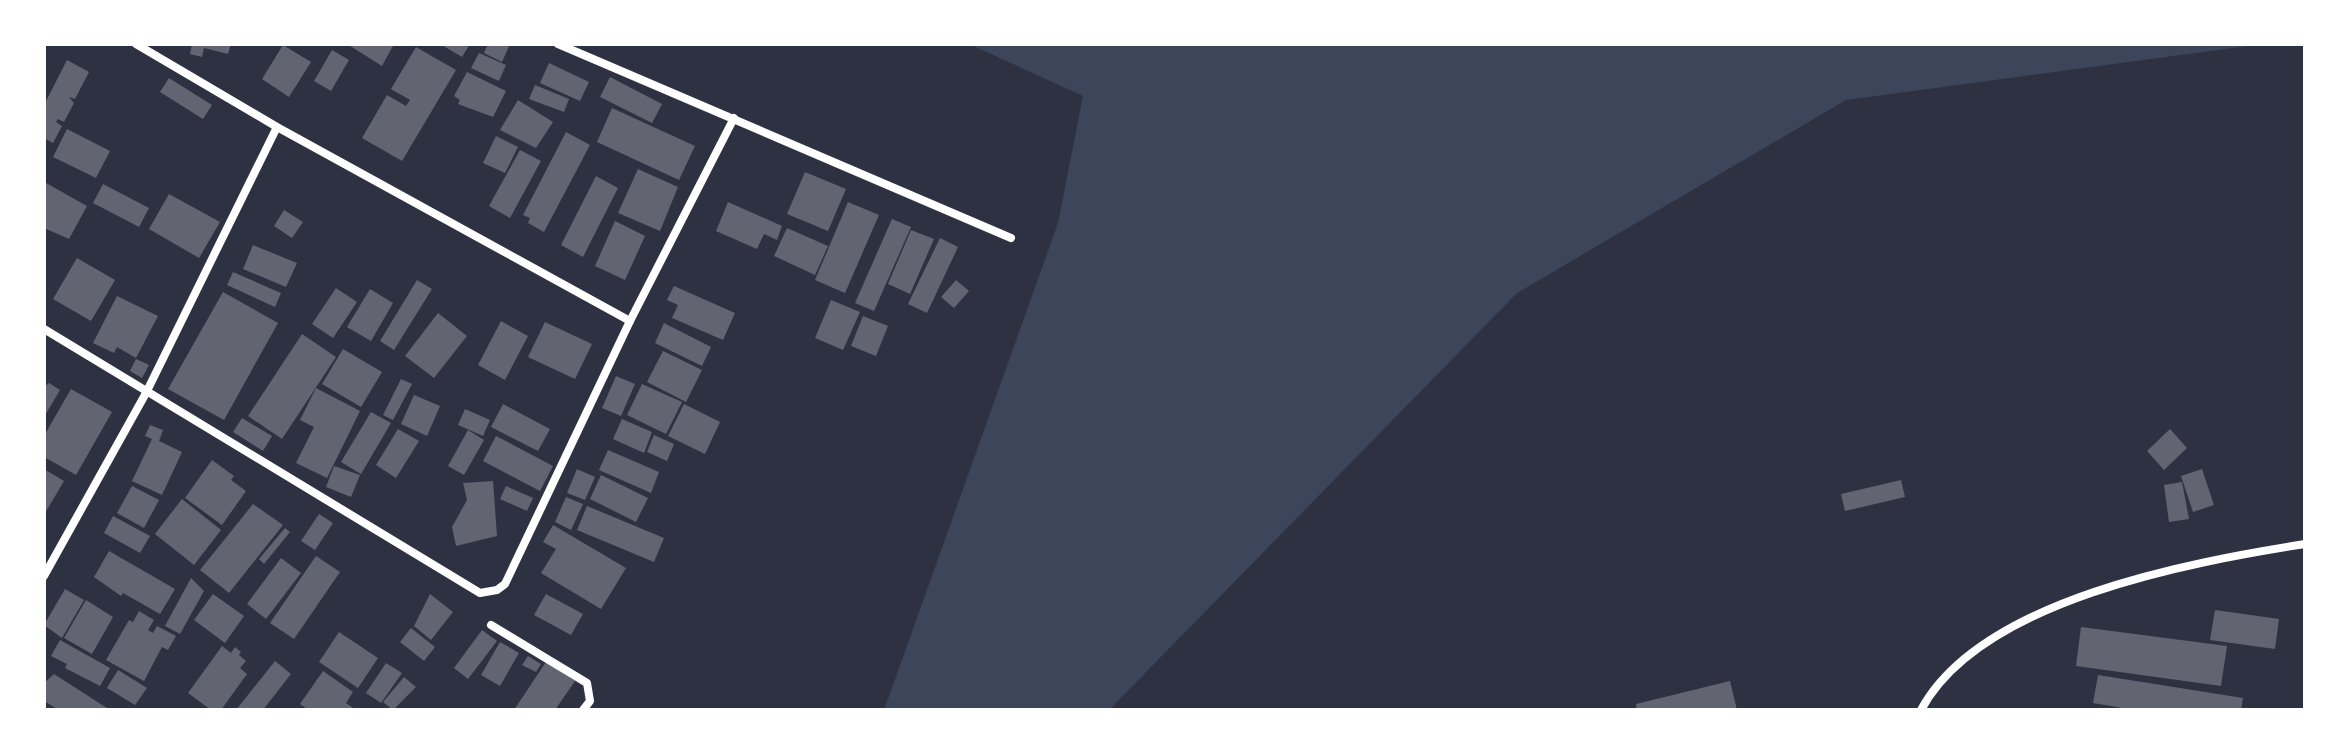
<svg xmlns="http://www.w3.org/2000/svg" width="2349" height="754" font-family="Jost,sans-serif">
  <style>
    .green { fill: #3c4559 }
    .building { fill: #626471 }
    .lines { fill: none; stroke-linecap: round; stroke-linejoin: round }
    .minor { stroke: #fff; stroke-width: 8 }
  </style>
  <rect width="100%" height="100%" fill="#2d3142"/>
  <polygon class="green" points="969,44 2263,44 1846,100 1517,293 1109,710 884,710 1058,223 1083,96"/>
  <g class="building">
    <polygon points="192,44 231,44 228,54 204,48 202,57 190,54"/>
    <polygon points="347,44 394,44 382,66"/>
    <polygon points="440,44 470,44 462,57"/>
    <polygon points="488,44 510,44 502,62 484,53"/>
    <polygon points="283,45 311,62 289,97 262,79"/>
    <polygon points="416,47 456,70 402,161 362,138 387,95 406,106 410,100 391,89"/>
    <polygon points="332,50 349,60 331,91 314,81"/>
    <polygon points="479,53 506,65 499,81 471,68"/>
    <polygon points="67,60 89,72 75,99 69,97 74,103 64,122 58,119 56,122 62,126 53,143 44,138 44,105"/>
    <polygon points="549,63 589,82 580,101 540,83"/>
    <polygon points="467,72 506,91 493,117 458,104 460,100 454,96"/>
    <polygon points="610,77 662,104 652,123 600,97"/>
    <polygon points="169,78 212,105 203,119 160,92"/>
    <polygon points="535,85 569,99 564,112 529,99"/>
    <polygon points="518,100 553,122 536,148 500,130"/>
    <polygon points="612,108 695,146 679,180 597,142"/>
    <polygon points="67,129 110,151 96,178 53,157"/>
    <polygon points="566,132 590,145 544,232 528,223 530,218 523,215"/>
    <polygon points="496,136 518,147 505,173 483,163"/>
    <polygon points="520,150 541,161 510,218 489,206"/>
    <polygon points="638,169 678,187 660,231 618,213"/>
    <polygon points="805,172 846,189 828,231 787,214"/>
    <polygon points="596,176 618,188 583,257 561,245"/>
    <polygon points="46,183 87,206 69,239 44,228"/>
    <polygon points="103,184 149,208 139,227 93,203"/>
    <polygon points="169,194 220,222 199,258 149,229"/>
    <polygon points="728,202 782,226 777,240 764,234 757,249 716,231"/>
    <polygon points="848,202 879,215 845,293 815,280"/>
    <polygon points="284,210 303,222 292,238 274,226"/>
    <polygon points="892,219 911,227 874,311 855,303"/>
    <polygon points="615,221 645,236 625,280 595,266"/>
    <polygon points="787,228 828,246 815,275 774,256"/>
    <polygon points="911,230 934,239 910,294 888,284"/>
    <polygon points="940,238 958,247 927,313 908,304"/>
    <polygon points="253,245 297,263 286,287 243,269"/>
    <polygon points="77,258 115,280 91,321 53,299"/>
    <polygon points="233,272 281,293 275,307 227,285"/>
    <polygon points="417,280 432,289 394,350 380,341"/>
    <polygon points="956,280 969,291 954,308 941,297"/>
    <polygon points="674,286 735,313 723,340 672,318 678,305 667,300"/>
    <polygon points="336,288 357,302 333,338 312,324"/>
    <polygon points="370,289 393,303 371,341 347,327"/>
    <polygon points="223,292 278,323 224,420 168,389"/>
    <polygon points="117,296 158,316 136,358 117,347 114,353 93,343"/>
    <polygon points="831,300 860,312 843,350 815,338"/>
    <polygon points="438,313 467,336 434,378 405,356"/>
    <polygon points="863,316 888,326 876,356 851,346"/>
    <polygon points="501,321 528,336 505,380 478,365"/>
    <polygon points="545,322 592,344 575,379 528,357"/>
    <polygon points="664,323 711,347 702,366 655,343"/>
    <polygon points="302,334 336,357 282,439 248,416"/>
    <polygon points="343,349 382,372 361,407 322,384"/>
    <polygon points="663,351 702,370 686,402 647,382"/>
    <polygon points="136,359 149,365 142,378 130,371"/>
    <polygon points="616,376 635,384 621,416 602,408"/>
    <polygon points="401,379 412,384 393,420 383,415"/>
    <polygon points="49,383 60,390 44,417 44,387"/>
    <polygon points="642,384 682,402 666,434 627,415"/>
    <polygon points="316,388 360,411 327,478 296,463 314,427 300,420"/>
    <polygon points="71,389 112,412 76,475 44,457 44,436"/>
    <polygon points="414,395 440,406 427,436 401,424"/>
    <polygon points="503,404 550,429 538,451 491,427"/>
    <polygon points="684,404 720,422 705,454 668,436"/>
    <polygon points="465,409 490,420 483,436 458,425"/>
    <polygon points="371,412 391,423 361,474 341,462"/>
    <polygon points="242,418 272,436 263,451 233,432"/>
    <polygon points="622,419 652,432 644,453 613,439"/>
    <polygon points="150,425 163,430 159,441 182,452 162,495 132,481 152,439 145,436"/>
    <polygon points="398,429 419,441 396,478 376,465"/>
    <polygon points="2170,429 2187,448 2164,470 2147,451"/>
    <polygon points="468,430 484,440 464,475 448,466"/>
    <polygon points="654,435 674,444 667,461 647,452"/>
    <polygon points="496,436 553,466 540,491 483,461"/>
    <polygon points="608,450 659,472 651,493 599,470"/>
    <polygon points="212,460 234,476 231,480 246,491 222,525 185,498"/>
    <polygon points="334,466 360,475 351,497 326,487"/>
    <polygon points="44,469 64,481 44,515"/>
    <polygon points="577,469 595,477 585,500 567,493"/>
    <polygon points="2202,469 2214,505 2193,512 2181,476"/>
    <polygon points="601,475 648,498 636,522 590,499"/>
    <polygon points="1901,480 1905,497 1845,511 1841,494"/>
    <polygon points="493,481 497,536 456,546 452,527 467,500 463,483"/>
    <polygon points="2182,482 2189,519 2169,522 2164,485"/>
    <polygon points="132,486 159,500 144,528 117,513"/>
    <polygon points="506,486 533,498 527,511 500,499"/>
    <polygon points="566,497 583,504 571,530 555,522"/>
    <polygon points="182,499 221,530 194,565 155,534"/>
    <polygon points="253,504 283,525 229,593 200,570"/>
    <polygon points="587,506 664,538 654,562 577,530"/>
    <polygon points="319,514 333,523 315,550 301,541"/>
    <polygon points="113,516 150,536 140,553 104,533"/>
    <polygon points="553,525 626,568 601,609 541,573 556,549 543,542"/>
    <polygon points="285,528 290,532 264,564 259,559"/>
    <polygon points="109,551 175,589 160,614 123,593 121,596 94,577"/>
    <polygon points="316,556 340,572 294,639 270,623"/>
    <polygon points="281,558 301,573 266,619 247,604"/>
    <polygon points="191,578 204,591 180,634 165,626"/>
    <polygon points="65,589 84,600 62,638 44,625"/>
    <polygon points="213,594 244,616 225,643 194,620"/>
    <polygon points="430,594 453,612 431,640 414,626"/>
    <polygon points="546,594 583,614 571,635 534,615"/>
    <polygon points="86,600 113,617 92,654 64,638"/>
    <polygon points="2215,610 2279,619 2275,649 2210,640"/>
    <polygon points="139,611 154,620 148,630 153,633 157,626 176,636 168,650 162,647 144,681 106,660 129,620 133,622"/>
    <polygon points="2081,627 2227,646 2221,686 2076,666"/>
    <polygon points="411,628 435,647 424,661 400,642"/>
    <polygon points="482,630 497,641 468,679 454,668"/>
    <polygon points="339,632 378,658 358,688 319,662"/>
    <polygon points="60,640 110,668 100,686 65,668 67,664 51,656"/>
    <polygon points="500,642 519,653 500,686 481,675"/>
    <polygon points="222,646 231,653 235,647 241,652 239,655 246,661 240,668 247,674 221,710 211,710 188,693"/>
    <polygon points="528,656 541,664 536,672 522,665"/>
    <polygon points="275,661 291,674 263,710 236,710"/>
    <polygon points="546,662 575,681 555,710 514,710"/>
    <polygon points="386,663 402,673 381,703 366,693"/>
    <polygon points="118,670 147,688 135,705 107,688"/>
    <polygon points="323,671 353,692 346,703 356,710 309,710 300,704"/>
    <polygon points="54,674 110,710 59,710 44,701 44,683"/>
    <polygon points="2098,675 2243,698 2241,710 2134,710 2093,703"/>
    <polygon points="404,677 416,687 393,710 383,702"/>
    <polygon points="1730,681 1737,710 1637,710 1636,704"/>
  </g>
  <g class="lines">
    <g class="minor">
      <polyline points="136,44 277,127 630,321"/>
      <polyline points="558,44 1011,238"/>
      <polyline points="44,329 480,593 497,590 505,584 630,321 734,118"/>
      <polyline points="44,576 146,393 277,127"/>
      <polyline points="491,625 587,683 590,701 583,710"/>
      <path d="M 1921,710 C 1980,600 2191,562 2305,544"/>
    </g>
  </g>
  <rect width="2349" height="754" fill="none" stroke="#ffffff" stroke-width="92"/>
</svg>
